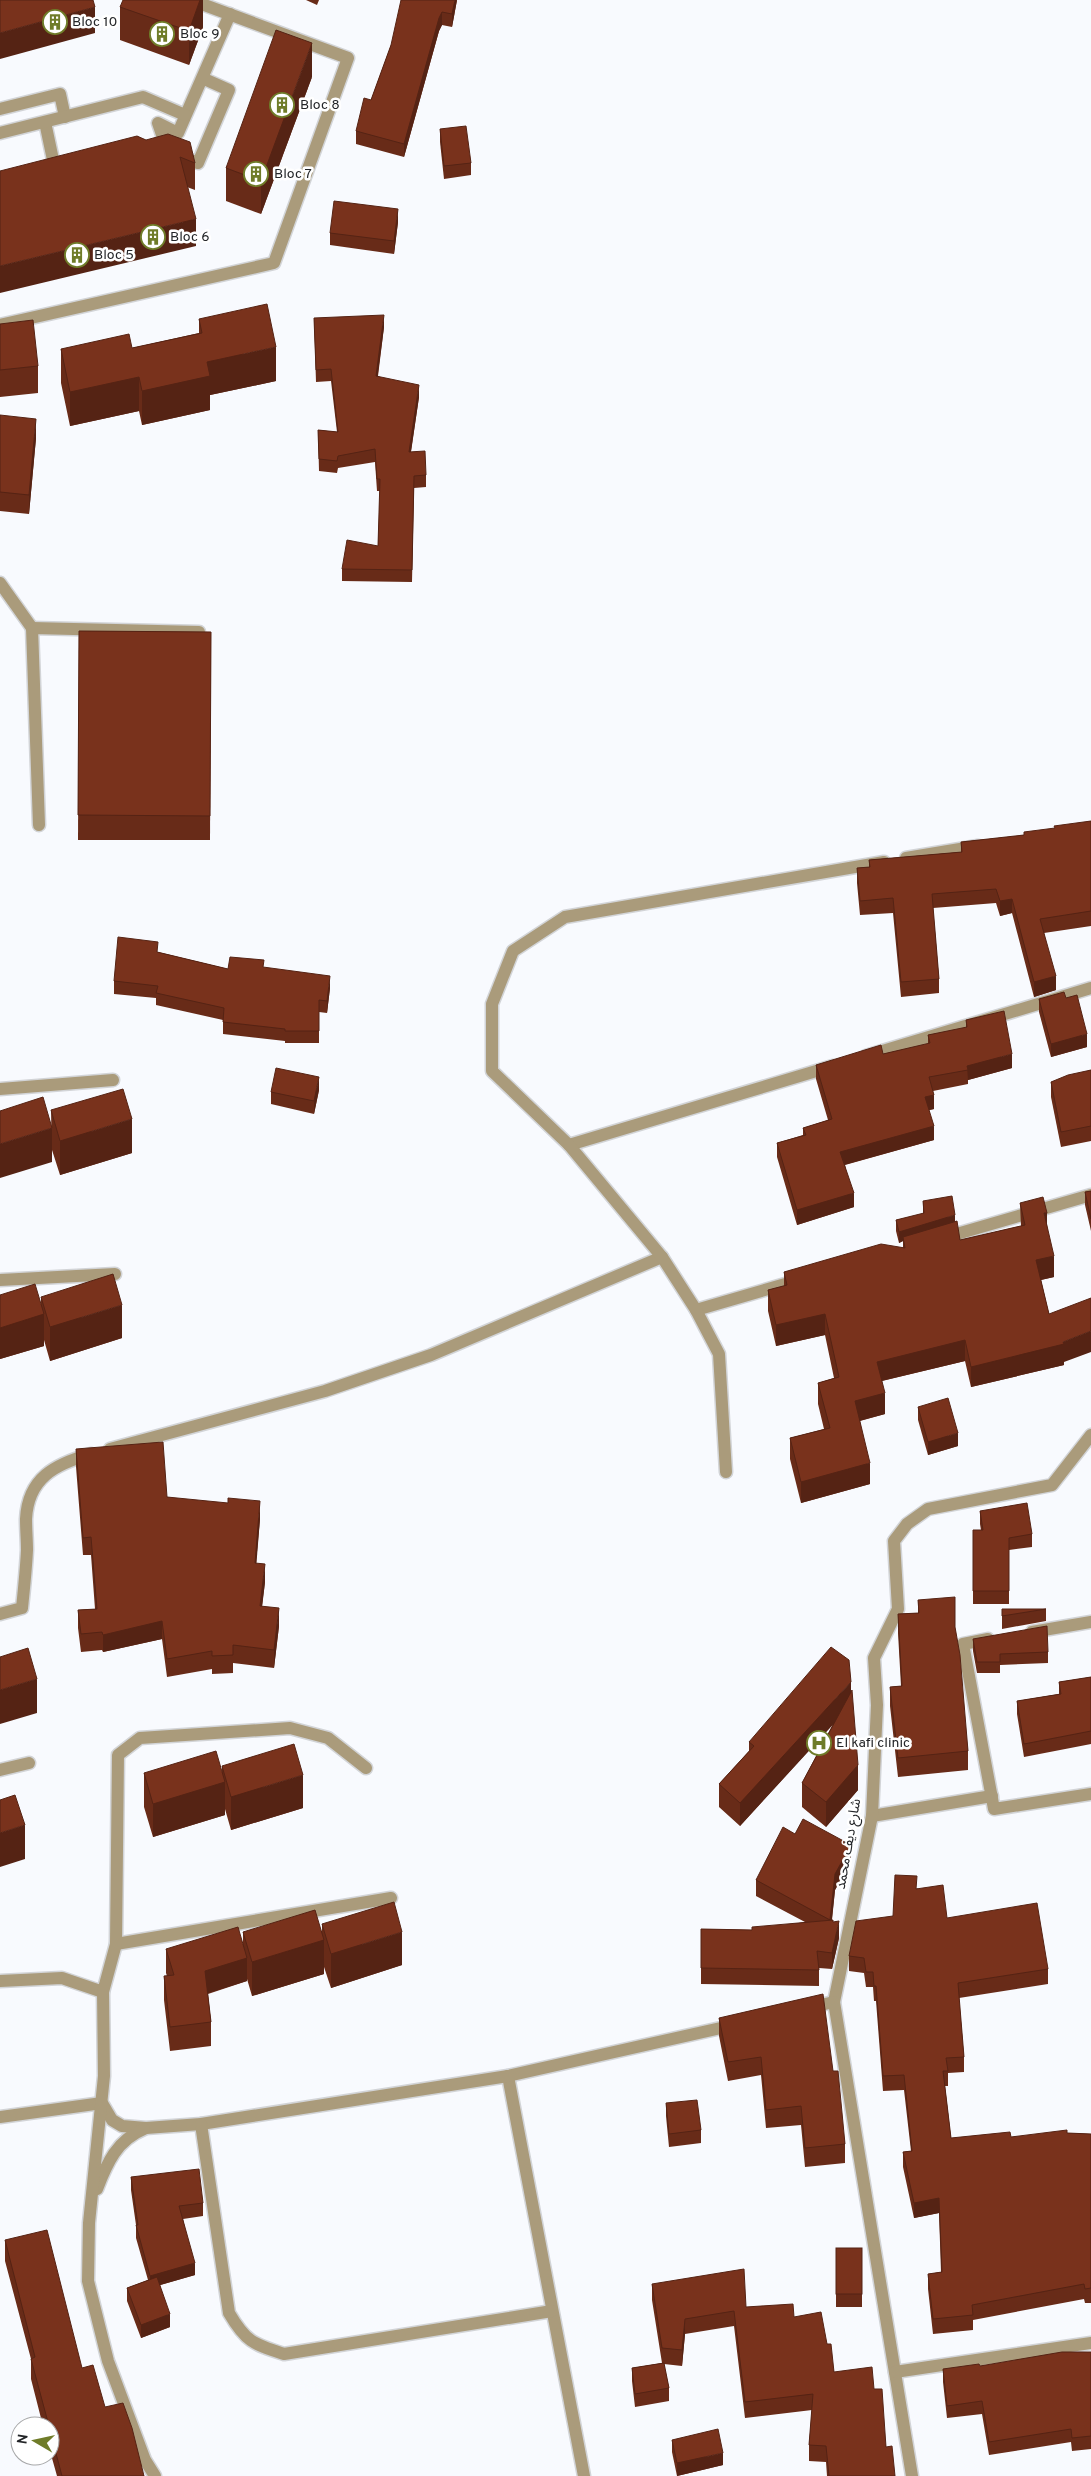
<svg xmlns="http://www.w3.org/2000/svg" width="1091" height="2476" font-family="Overpass,'Noto Sans Arabic',sans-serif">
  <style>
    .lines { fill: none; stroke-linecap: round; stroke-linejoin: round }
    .street-casing { stroke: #d2d4d7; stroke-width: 15 }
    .street { stroke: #aa9b7b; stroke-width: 12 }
    .wall { fill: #682b18 }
    .shaded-wall { fill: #552314 }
    .building { fill: #79321c; stroke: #552314 }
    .labels { text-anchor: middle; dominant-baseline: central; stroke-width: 5; stroke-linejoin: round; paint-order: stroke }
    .poi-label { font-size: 14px; fill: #232528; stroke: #fff; text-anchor: start }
    .street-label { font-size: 14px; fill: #232528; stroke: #fff }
  </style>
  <rect width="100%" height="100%" fill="#f8fafe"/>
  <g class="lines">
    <defs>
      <g id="street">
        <polyline points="202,78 229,90 198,163 168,152 158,123 178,133 230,14"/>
        <polyline points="0,109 60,94 65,117"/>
        <polyline points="45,122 56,174"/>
        <polyline points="0,133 143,97 185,115"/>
        <polyline points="0,325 274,263 348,58 191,0"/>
        <polyline points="0,583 32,628"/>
        <polyline points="39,825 32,628 199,632"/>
        <polyline points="906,858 978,846"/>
        <polyline points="866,1056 1091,988"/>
        <polyline points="0,1089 113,1080"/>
        <polyline points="569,1145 833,1066"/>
        <polyline points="943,1238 1091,1195"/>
        <polyline points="0,1280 115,1274"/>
        <polyline points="696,1310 799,1280"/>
        <polyline points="110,1449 325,1391 431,1355 662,1257"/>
        <polyline points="726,1472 719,1354 696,1310 662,1257 569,1145 492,1071 492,1004 513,951 565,917 884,862"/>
        <path d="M 0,1614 L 22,1608 C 24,1589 26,1570 27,1550 C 27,1540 26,1530 26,1519 C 28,1478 55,1464 91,1454"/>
        <polyline points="1032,1632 1091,1622"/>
        <polyline points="988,1639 963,1644 994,1809 1091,1794"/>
        <polyline points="0,1770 29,1763"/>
        <polyline points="872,1816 992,1796"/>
        <polyline points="116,1944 391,1898"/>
        <polyline points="0,1981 62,1978 103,1992"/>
        <polyline points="834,2002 872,1816 877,1705 874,1658 898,1609 894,1541 907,1524 928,1509 1052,1485 1091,1435"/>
        <polyline points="807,2008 834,2002 912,2476"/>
        <polyline points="508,2076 584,2476"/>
        <polyline points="0,2117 102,2103 112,2120 122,2126 146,2128 201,2124 508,2076 734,2025"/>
        <path d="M 201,2124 L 229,2313 C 246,2342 253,2344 284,2354 L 552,2311"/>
        <path d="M 97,2189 C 107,2163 117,2140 144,2129"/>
        <polyline points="895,2372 1091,2343"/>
        <polyline points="155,2476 145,2460 108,2361 88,2281 89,2223 104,2076 103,1992 116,1944 118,1755 140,1738 290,1728 328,1738 366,1768"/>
      </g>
    </defs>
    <use href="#street" class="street-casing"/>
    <use href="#street" class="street"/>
  </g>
  <g class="wall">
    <polygon points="203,0 203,27 189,65 120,40 120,7"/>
    <polygon points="306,0 319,0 317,5"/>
    <polygon points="457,0 452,27 442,25 439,31 404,157 356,144 356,131 371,100 391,45"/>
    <polygon points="312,77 261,214 226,201 226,168"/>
    <polygon points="440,129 471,163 471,175 444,179 440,142"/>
    <polygon points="137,136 195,163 195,190 187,187 196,246"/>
    <polygon points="398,222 394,254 330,245 330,233"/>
    <polygon points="314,318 384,327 378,376 419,397 411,452 426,475 426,487 414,488 412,582 342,581 342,569 378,546 380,491 377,491 375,462 338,468 337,473 319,471 318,430 337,432 331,381 316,382"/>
    <polygon points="199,319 276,381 210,395 210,410 142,425 139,411 70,426 61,383 61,349 132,348 199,333"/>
    <polygon points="0,324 38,366 38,393 0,397"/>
    <polygon points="0,415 36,438 29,514 0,511"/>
    <polygon points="79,631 211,632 210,840 78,840"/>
    <polygon points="1091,821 1091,926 1044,933 1056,990 1034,997 1012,913 1000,916 996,903 933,908 939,979 939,993 901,997 893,913 860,915 857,883 857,868 869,867 869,860 961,852 961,842 1024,835"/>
    <polygon points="158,952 228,969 264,968 330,988 327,1013 319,1012 319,1043 285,1043 285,1041 223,1034 223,1020 156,1005 156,998 114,994 114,981"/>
    <polygon points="1066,998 1087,1047 1051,1057 1039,1012 1039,999"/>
    <polygon points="966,1020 1012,1068 968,1080 968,1084 933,1091 934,1109 929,1110 934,1140 845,1165 854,1207 797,1225 777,1157 777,1143 803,1135 803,1128 828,1120 816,1079 816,1065 883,1054 928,1044 928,1035 966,1028"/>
    <polygon points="1091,1070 1091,1141 1061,1147 1051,1097 1051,1082"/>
    <polygon points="319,1090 314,1114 271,1104 271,1092"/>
    <polygon points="51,1110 132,1153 60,1175 52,1150 52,1162"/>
    <polygon points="1091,1191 1091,1231 1085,1205 1085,1192"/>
    <polygon points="923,1201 955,1222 960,1240 1021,1226 1020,1203 1047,1225 1054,1277 1041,1280 1049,1314 1064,1362 1064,1365 971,1387 965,1361 882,1381 885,1414 860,1421 870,1484 801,1503 790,1459 790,1438 824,1429 818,1404 818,1383 834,1378 825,1335 776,1346 768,1311 768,1290 784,1286 784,1272 903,1248 903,1241 899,1243 896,1231 896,1220 923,1214"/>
    <polygon points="0,1295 41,1305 41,1297 122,1338 50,1361 44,1340 44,1346 0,1359"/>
    <polygon points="918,1407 958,1446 928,1455 918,1420"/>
    <polygon points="76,1449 167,1497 260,1519 256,1563 265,1582 262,1606 279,1626 274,1668 233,1663 233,1673 212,1674 212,1669 167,1677 162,1639 103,1652 102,1650 81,1652 78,1628 78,1610 95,1609 91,1555 83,1555 76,1467"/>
    <polygon points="980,1511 1032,1534 1032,1547 1009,1550 1009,1604 973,1604 973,1530 981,1530 980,1524"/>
    <polygon points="918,1600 955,1628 968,1751 968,1770 898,1777 890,1706 890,1687 901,1686 898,1633 898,1614 918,1613"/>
    <polygon points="1002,1609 1046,1609 1046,1621 1002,1629"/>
    <polygon points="973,1639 1048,1652 1048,1663 1000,1665 1000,1673 977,1673 973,1651"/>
    <polygon points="1091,1677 1091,1744 1024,1757 1017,1714 1017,1701 1059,1694 1059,1682"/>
    <polygon points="851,1691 858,1790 826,1827 802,1807 802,1783 833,1724 740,1826 719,1807 719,1784 749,1751 749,1742"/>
    <polygon points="222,1766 303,1808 231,1830 225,1809 225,1815 153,1837 144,1807 144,1773 222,1772"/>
    <polygon points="795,1834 851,1861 835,1890 832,1920 839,1938 832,1969 819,1968 819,1986 701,1984 701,1929 752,1930 805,1922 756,1896 756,1880"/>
    <polygon points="917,1888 947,1918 1048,1969 1048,1984 959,1998 964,2057 964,2072 948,2073 948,2086 945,2086 951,2138 1011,2137 1067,2133 1091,2134 1091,2303 1085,2303 1084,2299 973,2320 973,2330 933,2334 928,2289 928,2274 941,2272 939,2213 914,2218 903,2167 903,2152 911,2151 904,2090 883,2091 876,2001 874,2001 873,1987 866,1987 864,1973 849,1971 849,1956 893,1916"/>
    <polygon points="322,1924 402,1965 331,1988 324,1967 324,1974 252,1996 247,1979 247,1981 208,1994 211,2022 211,2046 170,2051 164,2000 164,1976 167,1976 166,1973 166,1949 243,1944 243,1932 322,1931"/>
    <polygon points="719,2018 833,2071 845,2144 845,2163 805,2167 801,2125 766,2128 761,2075 728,2081 719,2036"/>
    <polygon points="666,2103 701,2130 701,2143 669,2147 666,2116"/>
    <polygon points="131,2177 203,2203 203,2216 183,2219 195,2275 160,2285 170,2327 141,2338 127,2301 127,2288 148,2280 136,2238 136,2225 131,2190"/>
    <polygon points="5,2240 82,2368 144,2476 57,2476 50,2451 50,2426 43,2426 31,2379 31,2359 5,2261"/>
    <rect x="836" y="2248" width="26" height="59"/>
    <polygon points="652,2284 746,2307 794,2317 827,2344 834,2372 874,2389 886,2447 895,2476 827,2476 826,2462 809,2461 809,2445 812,2410 745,2418 734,2326 685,2334 682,2366 664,2364 669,2388 669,2401 635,2407 632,2381 632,2368 662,2363 652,2300"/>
    <polygon points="1091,2352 1091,2449 1072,2451 1071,2442 989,2455 982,2414 947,2418 943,2382 943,2369 980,2366"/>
    <polygon points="672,2440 723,2465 677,2476 672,2452"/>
  </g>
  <g class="shaded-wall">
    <polygon points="200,0 203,0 203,27 189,65 189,31"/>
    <polygon points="455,0 457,0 452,27 452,14"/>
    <polygon points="95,7 95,33 0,59 0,33"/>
    <polygon points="442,12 442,25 439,31 404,157 404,144 439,18"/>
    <polygon points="312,43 312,77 261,214 261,181"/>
    <polygon points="398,209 398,222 394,254 394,241"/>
    <polygon points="196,219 196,246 0,293 0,266"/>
    <polygon points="384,315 384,327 376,388 376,376"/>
    <polygon points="276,347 276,381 210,395 210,410 142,425 142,391 207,362"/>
    <polygon points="139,377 139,411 70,426 70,392"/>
    <polygon points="419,385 419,397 409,464 409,452"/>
    <polygon points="36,419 36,438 29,514 29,495"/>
    <polygon points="1012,899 1012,913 1000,916 1000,901"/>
    <polygon points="330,976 330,988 327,1013 327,1001"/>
    <polygon points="1056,976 1056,990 1034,997 1034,982"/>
    <polygon points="1087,1034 1087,1047 1051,1057 1051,1044"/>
    <polygon points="1012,1054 1012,1068 968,1080 967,1066"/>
    <polygon points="319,1077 319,1090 314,1114 314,1101"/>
    <polygon points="934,1095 934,1109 925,1111 925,1097"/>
    <polygon points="132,1119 132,1153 60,1175 60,1141"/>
    <polygon points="934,1126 934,1140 840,1166 840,1152"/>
    <polygon points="52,1128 52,1162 0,1178 0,1144"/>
    <polygon points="854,1193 854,1207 797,1225 797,1210"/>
    <polygon points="1044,1213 1047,1213 1047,1234"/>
    <polygon points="955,1215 955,1226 903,1237 903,1241 899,1243 899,1232"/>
    <polygon points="1054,1256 1054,1277 1036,1281 1036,1260"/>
    <polygon points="122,1305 122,1338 50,1361 50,1327"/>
    <polygon points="44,1314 44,1346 0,1359 0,1328"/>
    <polygon points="825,1314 825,1335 776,1346 776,1325"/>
    <polygon points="1091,1331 1091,1352 1064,1362 1064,1365 971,1387 971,1367 1063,1342"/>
    <polygon points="965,1340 965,1361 877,1382 877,1362"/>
    <polygon points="885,1393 885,1414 855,1422 855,1401"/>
    <polygon points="958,1433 958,1446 928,1455 928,1442"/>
    <polygon points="870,1463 870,1484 801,1503 801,1482"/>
    <polygon points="260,1501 260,1519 255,1581 255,1563"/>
    <polygon points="265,1564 265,1582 260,1624 260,1606"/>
    <polygon points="279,1608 279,1626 274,1668 274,1650"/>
    <polygon points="162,1621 162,1639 103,1652 103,1635"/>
    <polygon points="37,1679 37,1713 0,1724 0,1690"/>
    <polygon points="851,1682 851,1705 740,1826 740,1803"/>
    <polygon points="858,1765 858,1790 826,1827 826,1802"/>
    <polygon points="303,1775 303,1808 231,1830 231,1797"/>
    <polygon points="225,1782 225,1815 153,1837 153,1804"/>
    <polygon points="25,1825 25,1859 0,1867 0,1833"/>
    <polygon points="851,1845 851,1861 835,1890 830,1936 830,1920 835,1874"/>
    <polygon points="839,1921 839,1938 832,1969 832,1953"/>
    <polygon points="402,1932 402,1965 331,1988 331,1954"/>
    <polygon points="324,1940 324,1974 252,1996 252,1962"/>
    <polygon points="247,1958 247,1981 205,1994 205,1971"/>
    <polygon points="939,2198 939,2213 914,2218 914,2203"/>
    <polygon points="195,2263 195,2275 150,2288 150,2276"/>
    <polygon points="170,2314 170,2327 141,2338 141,2325"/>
    <polygon points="685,2319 685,2334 682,2366 682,2350"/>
    <polygon points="723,2453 723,2465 677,2476 677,2463"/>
  </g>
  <g class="building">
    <polygon points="0,0 93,0 95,7 0,33"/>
    <polygon points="123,0 200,0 189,31 120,7"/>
    <polygon points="401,0 455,0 452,14 442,12 439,18 404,144 356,131 364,98 371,100 391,45"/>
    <polygon points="276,30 312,43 261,181 226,168"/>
    <polygon points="466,126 471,163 444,166 440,129"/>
    <polygon points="168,134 190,142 195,163 180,157 196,219 0,266 0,171 137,136 146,140"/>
    <polygon points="334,201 398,209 394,241 330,233"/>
    <polygon points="267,304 276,347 207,362 210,376 142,391 139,377 70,392 61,349 129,334 132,348 202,333 199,319"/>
    <polygon points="384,315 376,376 419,385 409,452 425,451 426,475 414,476 412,570 342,569 347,540 378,546 380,479 377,479 375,449 338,456 337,461 319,459 318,430 338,432 331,369 316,370 314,318"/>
    <polygon points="33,320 38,366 0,370 0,324"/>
    <polygon points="0,415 36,419 29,495 0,492"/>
    <polygon points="79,631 211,632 210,816 78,815"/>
    <polygon points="1091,821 1091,911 1040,919 1056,976 1034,982 1012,899 1000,901 996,889 932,894 939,979 901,982 893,898 860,901 857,868 870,867 869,860 962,852 961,842 1024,835 1024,832 1055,828 1054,826"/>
    <polygon points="118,937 158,942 157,952 228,969 230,957 264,960 263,967 330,976 327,1001 319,1000 319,1031 285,1031 285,1029 223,1022 224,1008 156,993 158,986 114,981"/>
    <polygon points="1064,992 1066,998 1077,995 1087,1034 1051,1044 1039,999"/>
    <polygon points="1004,1011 1012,1054 967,1066 968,1070 929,1077 934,1095 925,1097 934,1126 840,1152 854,1193 797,1210 777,1143 806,1135 803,1128 832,1119 816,1065 881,1045 883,1054 930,1043 928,1035 967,1027 966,1020"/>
    <polygon points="276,1068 319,1077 314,1101 271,1092"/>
    <polygon points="1091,1070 1091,1126 1061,1132 1051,1082 1068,1075"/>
    <polygon points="123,1089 132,1119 60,1141 51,1110"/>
    <polygon points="43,1097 52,1128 0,1144 0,1111"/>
    <polygon points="1091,1191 1091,1219 1085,1192"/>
    <polygon points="952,1196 955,1215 899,1232 896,1220 924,1213 923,1201"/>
    <polygon points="1043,1197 1047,1213 1044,1213 1054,1256 1036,1260 1049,1314 1091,1298 1091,1331 1063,1342 1064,1344 971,1367 965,1340 877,1362 885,1393 855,1401 870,1463 801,1482 790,1438 830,1428 818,1383 839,1377 825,1314 776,1325 768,1290 787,1285 784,1272 881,1244 905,1248 903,1237 957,1221 960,1240 1025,1225 1020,1203"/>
    <polygon points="113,1274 122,1305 50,1327 41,1297"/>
    <polygon points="35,1284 44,1314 0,1328 0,1295"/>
    <polygon points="948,1398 958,1433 928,1442 918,1407"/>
    <polygon points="163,1442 167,1497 228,1503 228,1498 260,1501 255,1563 265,1564 260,1606 279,1608 274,1650 233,1645 233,1655 212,1656 212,1651 167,1659 162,1621 103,1635 102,1632 81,1634 78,1610 97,1609 91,1537 83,1538 76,1449"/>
    <polygon points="1027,1503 1032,1534 1009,1538 1009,1591 973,1591 973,1530 983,1530 980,1511"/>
    <polygon points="955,1597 955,1627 960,1655 968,1751 898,1758 890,1687 902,1686 898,1614 919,1613 918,1600"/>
    <polygon points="1002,1609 1046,1609 1002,1616"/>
    <polygon points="1047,1626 1048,1652 1000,1654 1000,1662 977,1662 973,1639"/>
    <polygon points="831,1647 849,1660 851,1682 740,1803 719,1784 754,1746 749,1742"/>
    <polygon points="28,1648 37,1679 0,1690 0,1657"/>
    <polygon points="1091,1677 1091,1731 1024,1744 1017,1701 1061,1694 1059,1682"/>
    <polygon points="852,1690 858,1765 826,1802 802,1783"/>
    <polygon points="294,1744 303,1775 231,1797 222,1766"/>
    <polygon points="216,1751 225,1782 153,1804 144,1773"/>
    <polygon points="15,1795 25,1825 0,1833 0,1800"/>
    <polygon points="803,1819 851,1845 835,1874 830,1920 756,1880 783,1827 795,1834"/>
    <polygon points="895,1875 917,1876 916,1889 943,1885 947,1918 1037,1903 1048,1969 958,1983 964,2057 946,2058 948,2071 943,2071 951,2138 1010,2132 1011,2137 1067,2130 1067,2133 1091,2134 1091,2288 1085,2289 1084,2284 972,2305 973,2315 933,2319 928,2274 942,2272 939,2198 914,2203 903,2152 912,2151 904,2075 883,2076 876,1986 874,1986 873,1972 866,1972 864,1958 849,1956 856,1921 893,1916"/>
    <polygon points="394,1902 402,1932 331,1954 322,1924"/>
    <polygon points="315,1910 324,1940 252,1962 243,1932"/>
    <polygon points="833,1920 833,1922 839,1921 832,1953 817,1951 819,1970 701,1968 701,1929 752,1930 752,1927"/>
    <polygon points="238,1927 247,1958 205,1971 211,2022 170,2027 164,1976 174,1975 166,1949"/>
    <polygon points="823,1994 833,2071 838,2071 845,2144 805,2148 801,2106 766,2110 761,2057 728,2062 719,2018"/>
    <polygon points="697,2100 701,2130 669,2134 666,2103"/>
    <polygon points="199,2169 203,2203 179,2206 195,2263 150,2276 136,2225 138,2225 131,2177"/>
    <polygon points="47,2230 82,2368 93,2365 105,2407 123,2403 132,2428 144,2476 62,2476 50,2431 50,2426 49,2426 31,2359 35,2357 5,2240"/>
    <rect x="836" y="2248" width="26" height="46"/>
    <polygon points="744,2269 746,2307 793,2304 794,2317 821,2312 827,2344 831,2344 834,2372 872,2367 874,2389 882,2389 886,2447 892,2446 895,2476 829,2476 826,2446 809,2445 813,2394 745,2402 734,2311 685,2319 682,2350 662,2348 652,2284"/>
    <polygon points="157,2277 170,2314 141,2325 127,2288"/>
    <polygon points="1062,2352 1091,2352 1091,2436 1072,2438 1071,2429 989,2442 982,2401 947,2406 943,2369 979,2364 980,2366"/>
    <polygon points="664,2363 669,2388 635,2394 632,2368"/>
    <polygon points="718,2429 723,2453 677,2463 672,2440"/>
  </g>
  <defs>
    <symbol id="building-ring" viewBox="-11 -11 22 22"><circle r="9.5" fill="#fff" stroke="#6f7c29" stroke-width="1.5"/><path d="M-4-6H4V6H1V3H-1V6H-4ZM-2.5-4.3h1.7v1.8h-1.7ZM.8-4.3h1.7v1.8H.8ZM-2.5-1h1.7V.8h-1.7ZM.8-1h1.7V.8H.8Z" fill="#6f7c29"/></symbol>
    <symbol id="hospital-ring" viewBox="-11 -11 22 22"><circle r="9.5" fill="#fff" stroke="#6f7c29" stroke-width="1.5"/><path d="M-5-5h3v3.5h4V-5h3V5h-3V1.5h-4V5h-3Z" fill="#6f7c29"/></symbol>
  </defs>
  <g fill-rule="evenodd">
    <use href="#building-ring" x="41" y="8" width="28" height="28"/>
    <use href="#building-ring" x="148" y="20" width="28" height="28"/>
    <use href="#building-ring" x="268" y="91" width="28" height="28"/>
    <use href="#building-ring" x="242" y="160" width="28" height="28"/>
    <use href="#building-ring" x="139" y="223" width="28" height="28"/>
    <use href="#building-ring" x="63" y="241" width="28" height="28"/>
    <use href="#hospital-ring" x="805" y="1729" width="28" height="28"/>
  </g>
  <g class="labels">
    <g class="poi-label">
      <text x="72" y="22">Bloc 10</text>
      <text x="180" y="34">Bloc 9</text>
      <text x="300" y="105">Bloc 8</text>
      <text x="274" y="174">Bloc 7</text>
      <text x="170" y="237">Bloc 6</text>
      <text x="94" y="255">Bloc 5</text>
      <text x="836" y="1743">El kafi clinic</text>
    </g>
    <g class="street-label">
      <text transform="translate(849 1844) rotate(-80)">شارع ديف محمد</text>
    </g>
  </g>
  <g transform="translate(35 2441) rotate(279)"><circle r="24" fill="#ffffff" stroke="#a7a8a9"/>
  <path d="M0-4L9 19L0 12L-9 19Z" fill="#6f7c29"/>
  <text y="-8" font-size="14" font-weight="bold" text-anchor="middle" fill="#232528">N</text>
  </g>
</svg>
